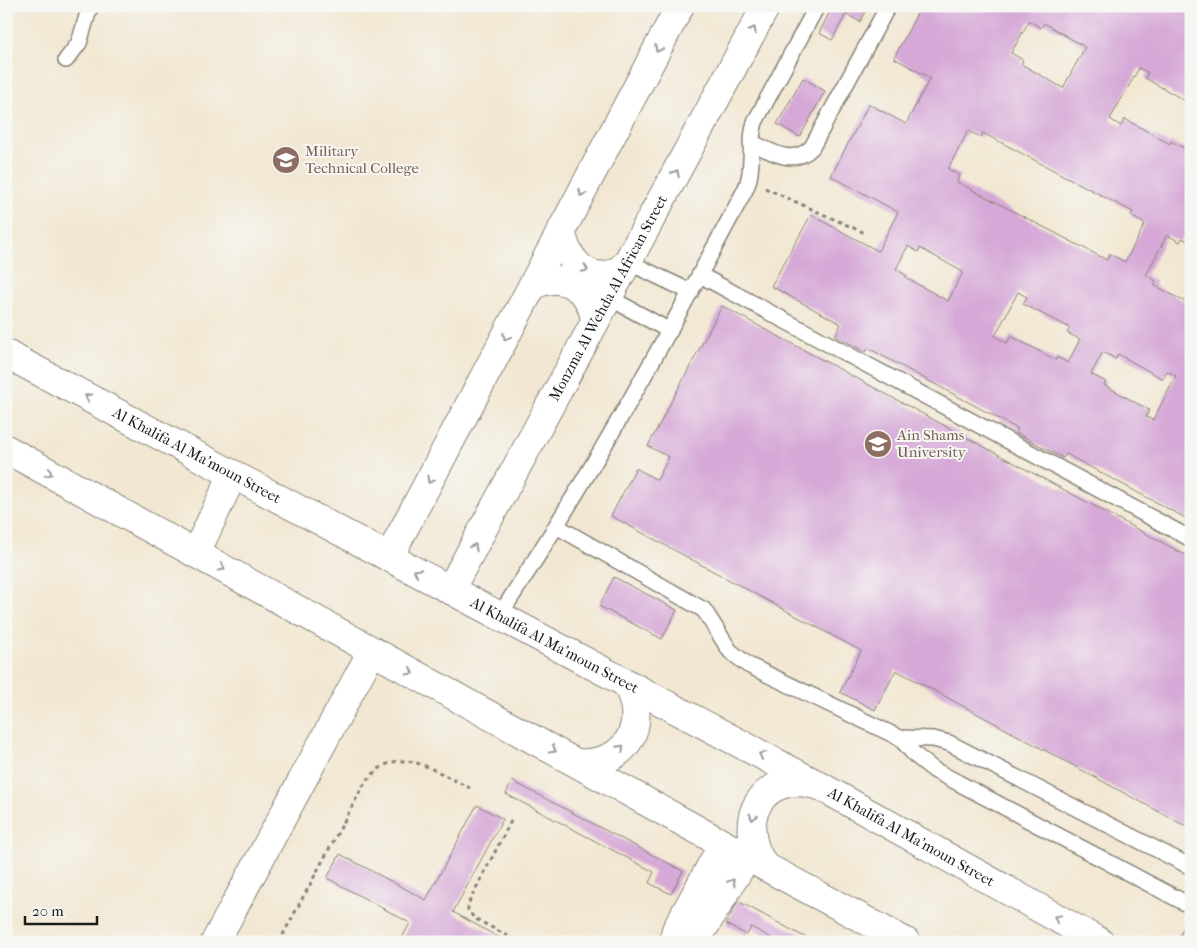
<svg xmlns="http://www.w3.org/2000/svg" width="1197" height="948" font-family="'IM FELL French Canon',serif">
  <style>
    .building { fill: #d6a8d7; fill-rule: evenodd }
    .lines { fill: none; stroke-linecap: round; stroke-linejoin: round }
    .lane-casing { stroke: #878277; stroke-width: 18 }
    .street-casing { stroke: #878277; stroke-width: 30 }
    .secondary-casing { stroke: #878277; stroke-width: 30 }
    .primary-casing { stroke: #878277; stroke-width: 30 }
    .path { stroke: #878277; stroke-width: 3; stroke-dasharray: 4 4; stroke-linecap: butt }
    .lane { stroke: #fff; stroke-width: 15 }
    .street { stroke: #fff; stroke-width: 28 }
    .secondary { stroke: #fff; stroke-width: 28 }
    .primary { stroke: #fff; stroke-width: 28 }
    .oneway { stroke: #999 }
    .labels { text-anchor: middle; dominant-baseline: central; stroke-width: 4; stroke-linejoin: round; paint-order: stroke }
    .education-label { font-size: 15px; fill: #785e54; stroke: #f6f6f2; text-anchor: start }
    .street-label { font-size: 15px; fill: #1c1c1c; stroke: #f6f6f2 }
  </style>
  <rect width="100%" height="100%" fill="#f6f6f2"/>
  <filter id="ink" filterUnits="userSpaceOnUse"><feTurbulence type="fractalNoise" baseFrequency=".02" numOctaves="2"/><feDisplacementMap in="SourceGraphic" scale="10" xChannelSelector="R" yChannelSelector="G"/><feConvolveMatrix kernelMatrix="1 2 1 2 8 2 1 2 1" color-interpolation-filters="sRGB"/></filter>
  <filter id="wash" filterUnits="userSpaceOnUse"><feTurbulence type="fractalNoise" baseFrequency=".0096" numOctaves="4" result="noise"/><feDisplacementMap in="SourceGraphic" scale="20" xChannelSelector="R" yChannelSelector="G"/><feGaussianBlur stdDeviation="1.12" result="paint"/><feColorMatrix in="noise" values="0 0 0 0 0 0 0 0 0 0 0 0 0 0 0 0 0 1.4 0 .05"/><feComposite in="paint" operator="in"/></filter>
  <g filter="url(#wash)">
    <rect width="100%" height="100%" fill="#f2e7d2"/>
    <g id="blocks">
      <g class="building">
        <polygon points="833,6 866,6 868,7 860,22 846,14 832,40 819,33"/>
        <path d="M 921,6 L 1191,6 L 1191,104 L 1145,78 L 1148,73 L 1139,68 L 1110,119 L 1121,126 L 1125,119 L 1170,144 L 1171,141 L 1184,148 L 1191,137 L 1191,243 L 1182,238 L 1180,242 L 1167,235 L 1146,275 L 1156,281 L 1154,285 L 1191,305 L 1191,521 L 1066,454 L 1063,458 L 1016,433 L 1018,429 L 868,348 L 866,352 L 835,336 L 841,324 L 771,286 L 811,215 L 878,251 L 898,212 L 831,176 L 869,104 L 906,124 L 930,78 L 894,58 ZM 1029,21 L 1041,28 L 1044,23 L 1085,47 L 1063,88 L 1021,64 L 1023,60 L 1011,53 ZM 968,131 L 981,137 L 983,133 L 1133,212 L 1131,216 L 1145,224 L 1125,262 L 1110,254 L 1107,260 L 957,182 L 960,175 L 948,169 ZM 908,246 L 918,252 L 920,248 L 963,272 L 948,301 L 906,278 L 907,276 L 896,269 ZM 1018,292 L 1027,297 L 1023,304 L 1070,328 L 1067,333 L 1080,339 L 1068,363 L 1057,357 L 1056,360 L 1011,336 L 1007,343 L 995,336 ZM 1103,352 L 1116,359 L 1118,354 L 1163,379 L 1167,371 L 1176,376 L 1153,420 L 1146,417 L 1149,410 L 1104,385 L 1106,382 L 1091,374 Z"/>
        <polygon points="803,78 825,91 800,137 777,124"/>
        <polygon points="722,306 1191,558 1191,829 896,670 875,710 840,692 861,651 611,516 636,468 657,480 669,457 648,446"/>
        <polygon points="614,577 677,610 662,639 599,606"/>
        <polygon points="512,781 683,871 671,894 649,883 654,872 506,794"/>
        <polygon points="477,805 503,819 453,912 507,942 448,942 438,937 436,942 400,942 410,923 327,878 340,854 426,900"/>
        <polygon points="738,901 814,942 779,942 751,927 747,935 726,924"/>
        <polygon points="1185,926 1191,929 1191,942 1176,942"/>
      </g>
    </g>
  </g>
  <g filter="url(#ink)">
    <use href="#blocks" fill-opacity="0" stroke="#878277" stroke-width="1"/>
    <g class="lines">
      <defs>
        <g id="lane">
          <polyline points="66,60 79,43 90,6"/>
          <path d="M 751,142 C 772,152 793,167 812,147 L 888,6"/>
          <polyline points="628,262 691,292"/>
          <polyline points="700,275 1191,539"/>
          <polyline points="608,297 670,331"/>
          <polyline points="558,527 704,610 730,651 748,665 900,738 915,755 934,770 1191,906"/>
          <path d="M 499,616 C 589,479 668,335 745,190 C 755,170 748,144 755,122 L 817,6"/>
          <polyline points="900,738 933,739 949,743 1191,867"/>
        </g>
        <g id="street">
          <polyline points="215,942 372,651"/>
          <polyline points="673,942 676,930 723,844"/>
          <polyline points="695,942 747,857"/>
        </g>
        <g id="secondary">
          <path d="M 562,230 C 563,255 587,286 616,272 C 620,270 625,265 628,262"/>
          <path d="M 532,286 C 563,270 592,289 595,322"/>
          <polyline points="389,557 680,6"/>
          <path id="s1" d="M 450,590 L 766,6"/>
        </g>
        <g id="primary">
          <path id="s2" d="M 6,354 L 820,786 L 1100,942"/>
          <polyline points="6,449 723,844 906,942"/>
          <polyline points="196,553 233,474"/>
          <path d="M 578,763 C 626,766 650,725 626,683"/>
          <path d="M 763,864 C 734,820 763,770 816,785"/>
        </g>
      </defs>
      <use href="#lane" class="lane-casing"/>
      <use href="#street" class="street-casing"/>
      <use href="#secondary" class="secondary-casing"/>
      <use href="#primary" class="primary-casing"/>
      <g class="path">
        <polyline points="765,188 867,234"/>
        <polyline points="511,821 468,904 468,910 474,918 519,942"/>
        <path d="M 279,942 L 363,786 C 396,739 429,769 470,788"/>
      </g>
      <use href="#lane" class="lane"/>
      <use href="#street" class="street"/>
      <use href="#secondary" class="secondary"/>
      <use href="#primary" class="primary"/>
    </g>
    <defs><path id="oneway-chevron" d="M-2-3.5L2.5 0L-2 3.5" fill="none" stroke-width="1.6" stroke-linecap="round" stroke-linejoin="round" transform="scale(1.25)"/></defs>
    <g class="oneway">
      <use href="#oneway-chevron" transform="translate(753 30) rotate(-62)"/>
      <use href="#oneway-chevron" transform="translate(658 49) rotate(118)"/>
      <use href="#oneway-chevron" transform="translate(676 173) rotate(-62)"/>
      <use href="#oneway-chevron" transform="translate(582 193) rotate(118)"/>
      <use href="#oneway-chevron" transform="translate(585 269) rotate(25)"/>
      <use href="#oneway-chevron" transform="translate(506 337) rotate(118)"/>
      <use href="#oneway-chevron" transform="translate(88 397) rotate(-152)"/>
      <use href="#oneway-chevron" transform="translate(49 473) rotate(29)"/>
      <use href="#oneway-chevron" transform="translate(430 480) rotate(118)"/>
      <use href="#oneway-chevron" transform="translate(474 547) rotate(-62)"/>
      <use href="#oneway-chevron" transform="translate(222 568) rotate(29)"/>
      <use href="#oneway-chevron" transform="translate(417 572) rotate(-152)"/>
      <use href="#oneway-chevron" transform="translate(410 672) rotate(29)"/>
      <use href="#oneway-chevron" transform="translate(621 748) rotate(-47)"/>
      <use href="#oneway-chevron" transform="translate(553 750) rotate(29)"/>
      <use href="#oneway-chevron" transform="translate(762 755) rotate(-152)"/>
      <use href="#oneway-chevron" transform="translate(753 817) rotate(105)"/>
      <use href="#oneway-chevron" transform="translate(732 882) rotate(-59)"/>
      <use href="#oneway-chevron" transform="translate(1057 918) rotate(-151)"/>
    </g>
  </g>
  <defs>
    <symbol id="university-disc" viewBox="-11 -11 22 22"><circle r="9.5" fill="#8d6e63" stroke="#f6f6f2"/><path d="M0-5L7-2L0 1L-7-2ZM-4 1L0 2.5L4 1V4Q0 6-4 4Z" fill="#fff"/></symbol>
  </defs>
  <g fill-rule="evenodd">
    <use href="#university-disc" x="270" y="144" width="32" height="32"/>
    <use href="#university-disc" x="862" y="428" width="32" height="32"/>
  </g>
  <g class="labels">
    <g class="education-label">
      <text x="305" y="151">Military<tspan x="305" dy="17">Technical College</tspan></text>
      <text x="897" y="435">Ain Shams<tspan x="897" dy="17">University</tspan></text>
    </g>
    <g class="street-label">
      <text stroke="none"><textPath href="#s1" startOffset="332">Monzma Al Wehda Al African Street</textPath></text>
      <text stroke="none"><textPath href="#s2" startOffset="216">Al Khalifa Al Ma'moun Street</textPath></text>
      <text stroke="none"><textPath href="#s2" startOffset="621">Al Khalifa Al Ma'moun Street</textPath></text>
      <text stroke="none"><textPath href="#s2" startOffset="1026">Al Khalifa Al Ma'moun Street</textPath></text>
    </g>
  </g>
  <rect width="1197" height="948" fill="none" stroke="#f6f6f2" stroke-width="25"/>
  <path d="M25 916v8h72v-8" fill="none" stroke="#1c1c1c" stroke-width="2.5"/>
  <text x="32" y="916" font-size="15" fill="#1c1c1c" stroke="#f6f6f2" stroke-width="4" paint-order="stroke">20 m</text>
</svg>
